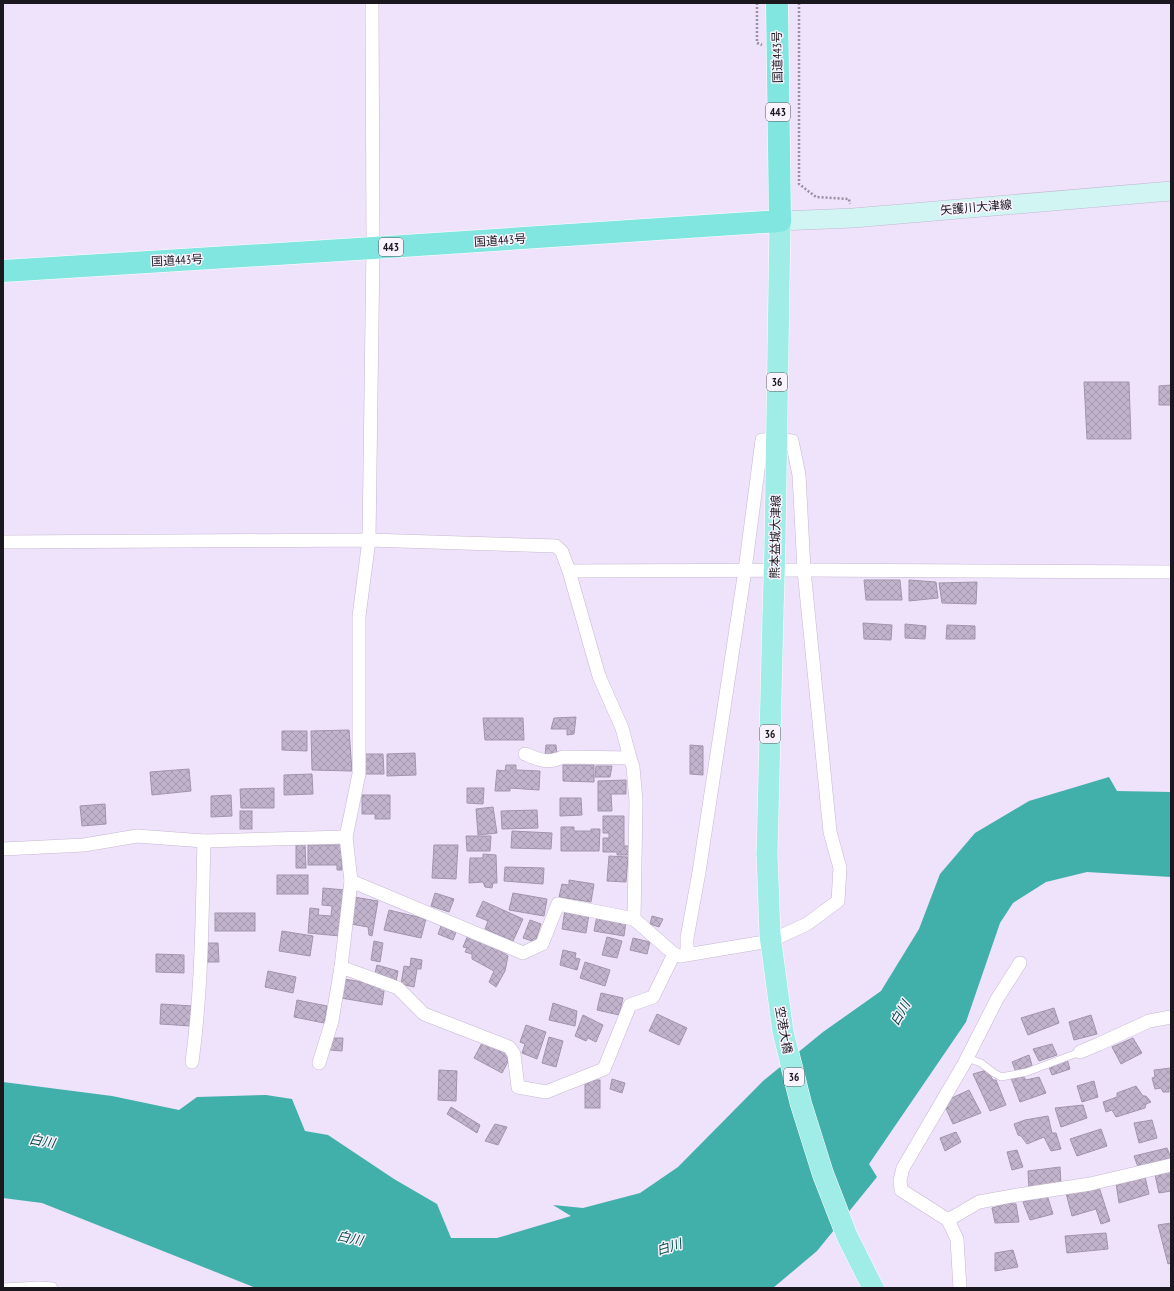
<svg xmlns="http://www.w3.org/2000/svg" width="1174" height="1291" font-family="'PT Sans Narrow','Noto Sans JP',sans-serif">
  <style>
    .water { fill: #41b0aa }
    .building { fill: url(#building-cross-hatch); stroke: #a195ac }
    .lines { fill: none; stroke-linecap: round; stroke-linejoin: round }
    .service-casing { stroke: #c5b8d0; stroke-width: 8 }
    .minor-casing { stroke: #c5b8d0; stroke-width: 14 }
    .secondary-casing { stroke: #c5b8d0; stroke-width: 20 }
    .primary-casing { stroke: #fff; stroke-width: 22 }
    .trunk-casing { stroke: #fff; stroke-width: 23 }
    .path { stroke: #988fa1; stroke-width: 2.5; stroke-dasharray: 2 2; stroke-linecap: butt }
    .service { stroke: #fff; stroke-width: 7 }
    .minor { stroke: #fff; stroke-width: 13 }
    .secondary { stroke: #d0f5f3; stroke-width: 19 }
    .primary { stroke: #a0ece7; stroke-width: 21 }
    .trunk { stroke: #80e6df; stroke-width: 22 }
    .primary-bridge-casing { stroke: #fff; stroke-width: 22; stroke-linecap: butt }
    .primary-bridge { stroke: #a0ece7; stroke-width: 21 }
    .labels { text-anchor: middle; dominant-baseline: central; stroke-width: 3; stroke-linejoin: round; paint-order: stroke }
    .shield { fill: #f8f3fd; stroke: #5d5962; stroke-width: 1 }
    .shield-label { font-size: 11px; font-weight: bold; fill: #1b171f }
    .street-label { font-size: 12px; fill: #1b171f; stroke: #f8f3fd }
    .water-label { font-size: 13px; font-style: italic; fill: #0a4d4a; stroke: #f8f3fd }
  </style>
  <defs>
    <pattern id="building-cross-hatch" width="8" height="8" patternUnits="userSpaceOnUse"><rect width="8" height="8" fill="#c0b3cb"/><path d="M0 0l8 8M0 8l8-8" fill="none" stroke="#a499ae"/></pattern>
  </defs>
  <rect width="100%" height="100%" fill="#efe2fb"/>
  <polygon class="water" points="1109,777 1117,791 1171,792 1171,877 1087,872 1046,882 1013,903 1000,923 966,1022 869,1164 877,1177 817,1251 773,1288 256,1288 42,1203 3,1198 3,1082 112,1096 179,1110 197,1097 266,1095 292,1099 305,1131 328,1135 394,1179 437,1204 451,1238 497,1238 571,1216 553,1205 583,1208 640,1193 678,1167 763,1081 823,1032 881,991 919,929 940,874 975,833 1029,801"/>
  <g class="building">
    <polygon points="1084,382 1129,382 1131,439 1087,439"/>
    <polygon points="1171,385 1171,405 1159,405 1159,386"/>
    <polygon points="864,580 900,580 902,600 866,600"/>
    <polygon points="909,580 936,582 938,598 909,601"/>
    <polygon points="977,582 976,604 942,603 939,583"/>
    <polygon points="863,623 892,625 891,640 864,639"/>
    <polygon points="905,624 926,626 925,639 905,638"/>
    <polygon points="947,625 975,626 975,639 946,639"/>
    <polygon points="576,717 574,734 567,735 567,729 551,729 554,718"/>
    <polygon points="483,718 523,718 524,740 485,740"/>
    <polygon points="349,730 352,771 312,770 311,731"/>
    <polygon points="282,731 307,731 307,751 282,750"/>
    <polygon points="546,745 556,745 557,756 545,756"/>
    <polygon points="690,745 703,746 703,775 690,774"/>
    <polygon points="415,753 416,775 387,776 387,754"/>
    <polygon points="363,754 383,754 384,774 364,774"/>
    <polygon points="506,765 516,765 516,770 540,771 539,790 510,788 510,791 495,791 497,770 505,771"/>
    <polygon points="563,765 594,765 594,782 563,781"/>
    <polygon points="596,766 612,766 610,777 595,777"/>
    <polygon points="189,769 191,791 152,795 150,772"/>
    <polygon points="312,774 313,794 284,795 284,775"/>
    <polygon points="626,780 626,794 611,794 612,811 598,811 598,781"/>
    <polygon points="274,788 274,808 241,808 240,789"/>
    <polygon points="467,788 484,788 483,804 467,803"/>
    <polygon points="231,795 232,816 211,817 211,796"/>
    <polygon points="362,795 390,795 390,819 375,819 375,814 362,814"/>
    <polygon points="560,798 581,798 582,815 560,816"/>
    <polygon points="105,804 106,824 82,826 80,806"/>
    <polygon points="493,807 497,833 478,835 476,809"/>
    <polygon points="537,810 538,828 502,829 501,811"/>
    <rect x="240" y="811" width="12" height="18"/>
    <polygon points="603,816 624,816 624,846 629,846 629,855 617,855 617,852 603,852 603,838 609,838 609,833 603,833"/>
    <polygon points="561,827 574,827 574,831 591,831 591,829 600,829 599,851 561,851"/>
    <polygon points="512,831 552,833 551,849 511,848"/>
    <polygon points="466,836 491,836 490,851 467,851"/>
    <polygon points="305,844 306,868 296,868 296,845"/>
    <polygon points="308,845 341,845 342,870 337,870 337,865 308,865"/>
    <polygon points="434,845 458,845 456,879 432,878"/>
    <polygon points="483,854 496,855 497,883 493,883 492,888 485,887 483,882 469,883 470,858 483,858"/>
    <polygon points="609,856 628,857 626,882 607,881"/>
    <polygon points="505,867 544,868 543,884 504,881"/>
    <rect x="277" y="875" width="31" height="19"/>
    <polygon points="569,880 594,884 591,902 559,897 562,884 569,885"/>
    <polygon points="323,888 345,890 340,936 308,933 310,908 319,909 318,915 331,916 332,906 322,905"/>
    <polygon points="435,893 454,899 449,912 431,906"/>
    <polygon points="513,893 547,899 544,916 509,910"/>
    <polygon points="354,897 378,901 372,936 369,935 368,927 351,924"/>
    <polygon points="483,901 523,919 513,941 485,929 488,921 476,916"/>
    <polygon points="389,910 426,919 421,938 384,930"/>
    <polygon points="565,910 589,914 586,933 562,929"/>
    <rect x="215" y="913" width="40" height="18"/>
    <polygon points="597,916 626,921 624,936 594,931"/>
    <polygon points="652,916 663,919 659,927 650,924"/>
    <polygon points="530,920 541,924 535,942 523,938"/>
    <polygon points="441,926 456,932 453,940 438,934"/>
    <polygon points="282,931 313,936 310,956 279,951"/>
    <polygon points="468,935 495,948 508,956 505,971 496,987 489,982 494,971 472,959 472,954 465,952 467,948 463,947"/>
    <polygon points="607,937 622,941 617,958 602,955"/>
    <polygon points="633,938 650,942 647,954 630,950"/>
    <polygon points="374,941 383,943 380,962 371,960"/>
    <polygon points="205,943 218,943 219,962 205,962"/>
    <polygon points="563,950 576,953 575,958 580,959 577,970 560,965"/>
    <polygon points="156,954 184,955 184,973 156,972"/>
    <polygon points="411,958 422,960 421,969 417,969 414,987 401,984 404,966 410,967"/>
    <polygon points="585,962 610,970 605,986 580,978"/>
    <polygon points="377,965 398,971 396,982 374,977"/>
    <polygon points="268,971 296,977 293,993 265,987"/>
    <polygon points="344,979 381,985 380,991 384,991 382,1005 341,998"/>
    <polygon points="601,993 623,998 619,1015 597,1010"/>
    <polygon points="297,1000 327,1006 324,1023 294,1017"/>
    <polygon points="553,1003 577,1011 575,1026 549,1020"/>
    <polygon points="161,1004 193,1006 191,1026 160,1024"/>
    <polygon points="1054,1008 1059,1023 1028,1035 1021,1018"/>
    <polygon points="657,1014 687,1028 679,1045 649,1031"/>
    <polygon points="583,1015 603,1025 596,1042 588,1038 586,1041 575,1036"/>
    <polygon points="1091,1015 1097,1034 1074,1040 1069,1022"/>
    <polygon points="526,1025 546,1032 537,1059 522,1053 525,1044 520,1042"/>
    <polygon points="549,1037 563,1041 556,1067 542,1063"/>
    <polygon points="330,1038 343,1038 342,1051 330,1050"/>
    <polygon points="1133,1038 1142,1053 1121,1064 1112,1047"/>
    <polygon points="483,1041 511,1056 502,1073 474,1058"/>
    <polygon points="1052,1044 1057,1055 1039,1061 1033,1049"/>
    <polygon points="1029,1055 1032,1065 1016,1072 1012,1062"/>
    <polygon points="1067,1059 1070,1069 1052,1075 1048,1064"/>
    <polygon points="1171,1068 1171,1088 1169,1088 1169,1092 1163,1092 1161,1088 1155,1089 1152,1078 1155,1077 1154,1070"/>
    <polygon points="439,1070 457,1071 456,1101 438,1100"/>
    <polygon points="987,1070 993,1080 996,1080 1006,1105 990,1111 973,1074"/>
    <polygon points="1023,1076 1026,1080 1039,1077 1046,1093 1020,1102 1011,1078"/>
    <polygon points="612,1079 625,1083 622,1093 610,1089"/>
    <rect x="585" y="1080" width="15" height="28"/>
    <polygon points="1094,1081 1098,1097 1082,1102 1077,1086"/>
    <polygon points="1136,1086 1143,1096 1146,1096 1151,1102 1146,1104 1145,1108 1116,1117 1112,1110 1106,1112 1103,1102 1117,1097 1117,1093"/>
    <polygon points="969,1090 981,1113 953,1124 943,1102"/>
    <polygon points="1083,1105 1087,1118 1061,1127 1055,1108"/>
    <polygon points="451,1107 480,1125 477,1133 447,1114"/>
    <polygon points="1048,1116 1052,1133 1056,1133 1061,1149 1051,1151 1044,1137 1027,1144 1021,1136 1018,1135 1014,1124 1025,1120"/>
    <polygon points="1152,1120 1157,1138 1139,1143 1134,1123"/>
    <polygon points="495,1124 507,1127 498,1145 485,1141"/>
    <polygon points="1101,1129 1107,1146 1077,1156 1070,1139"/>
    <polygon points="956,1132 961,1142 945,1151 940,1138"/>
    <polygon points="1167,1148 1171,1158 1138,1167 1134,1156"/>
    <polygon points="1017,1150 1023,1167 1012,1170 1007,1152"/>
    <polygon points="1060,1167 1061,1184 1029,1191 1028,1171"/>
    <polygon points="1171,1171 1171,1191 1159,1193 1155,1175"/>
    <polygon points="1145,1177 1149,1194 1119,1203 1116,1183"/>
    <polygon points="1099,1187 1110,1221 1101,1224 1096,1209 1072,1216 1066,1193"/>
    <polygon points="1047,1195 1053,1214 1030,1220 1023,1202"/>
    <polygon points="1000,1203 1016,1204 1019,1222 995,1223 992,1208 1000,1206"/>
    <polygon points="1171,1223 1171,1263 1168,1264 1158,1225"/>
    <polygon points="1106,1233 1108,1249 1067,1253 1065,1236"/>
    <polygon points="1013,1250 1018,1267 995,1271 995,1253"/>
  </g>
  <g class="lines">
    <defs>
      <g id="service">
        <polyline points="967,1058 981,1063 994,1073 1001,1077 1027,1072 1080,1052"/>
        <polyline points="3,1287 40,1285 53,1286 54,1288"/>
      </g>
      <g id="minor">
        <polyline points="372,3 373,248 369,540 359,616 359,774 346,837 351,881 341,967 398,988 424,1014 509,1047 514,1054 518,1087 546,1092 604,1069 630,1005 653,997 674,954"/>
        <polyline points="3,542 369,540 556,546 562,552 569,571 599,676 622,728 630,758 633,767 636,801 634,919 674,954 680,956 770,941 807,924 838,901 840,868 830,832 804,570 799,475 792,441 776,439 762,440 745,570 699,872 687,938 687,954"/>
        <polyline points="569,571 804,570 1171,572"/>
        <path d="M 525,754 C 540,760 547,764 563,757 L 630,758"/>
        <polyline points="3,849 84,845 137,836 204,841 346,837"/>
        <polyline points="351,881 523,953 542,944 558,904 634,919"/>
        <polyline points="1080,1052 1099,1044 1149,1021 1171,1017"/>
        <path d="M 192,1062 C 202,989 202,915 204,841"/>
        <polyline points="319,1063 332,1021 341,967"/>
        <polyline points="948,1220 979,1202 1018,1195 1090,1184 1171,1165"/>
        <polyline points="960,1288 957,1239 948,1220 901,1190 900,1180 903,1168 964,1064 997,999 1020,963"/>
      </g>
      <polyline id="secondary" points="780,221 853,218 1171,191"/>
      <g id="primary">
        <polyline points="775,543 780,221"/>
        <polyline points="767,854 773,615"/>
      </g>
      <polyline id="trunk" points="3,271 373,248 780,221 777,3"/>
    </defs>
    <use href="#service" class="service-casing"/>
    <use href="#minor" class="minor-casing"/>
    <use href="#secondary" class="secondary-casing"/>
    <use href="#primary" class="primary-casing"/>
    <use href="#trunk" class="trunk-casing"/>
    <g class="path">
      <polyline points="757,3 757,43 762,45"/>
      <polyline points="799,3 799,184 816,197 849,199 850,204"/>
    </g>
    <use href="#service" class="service"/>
    <use href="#minor" class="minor"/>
    <use href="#secondary" class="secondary"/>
    <use href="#primary" class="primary"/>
    <use href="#trunk" class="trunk"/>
    <defs>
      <g id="primary-bridge">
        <polyline points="773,615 775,543"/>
        <polyline points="767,854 770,935 783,1032 801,1104 823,1174 847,1236 873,1288"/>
      </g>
    </defs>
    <use href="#primary-bridge" class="primary-bridge-casing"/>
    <use href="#primary-bridge" class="primary-bridge"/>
  </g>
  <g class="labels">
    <g class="shield">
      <rect x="766" y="103" width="24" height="18" rx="3"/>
      <rect x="379" y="238" width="24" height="18" rx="3"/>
      <rect x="767" y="373" width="20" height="18" rx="3"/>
      <rect x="760" y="725" width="20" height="18" rx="3"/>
      <rect x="784" y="1068" width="20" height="18" rx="3"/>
    </g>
    <g class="shield-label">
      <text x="778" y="112">443</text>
      <text x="391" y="247">443</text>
      <text x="777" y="382">36</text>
      <text x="770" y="734">36</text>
      <text x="794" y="1077">36</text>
    </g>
    <g class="street-label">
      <text transform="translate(777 57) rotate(-91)">国道443号</text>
      <text transform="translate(976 207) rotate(-5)">矢護川大津線</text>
      <text transform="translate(500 240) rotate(-4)">国道443号</text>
      <text transform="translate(177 260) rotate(-3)">国道443号</text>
      <text transform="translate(775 537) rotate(-89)">熊本益城大津線</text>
      <text transform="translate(784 1030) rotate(80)">空港大橋</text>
    </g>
    <g class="water-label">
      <text transform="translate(900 1013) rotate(-59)">白川</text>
      <text transform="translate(42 1141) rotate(10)">白川</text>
      <text transform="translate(350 1238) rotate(12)">白川</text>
      <text transform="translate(669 1247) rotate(-17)">白川</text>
    </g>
  </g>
  <rect width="1174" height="1291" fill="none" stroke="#1b171f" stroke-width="8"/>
</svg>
